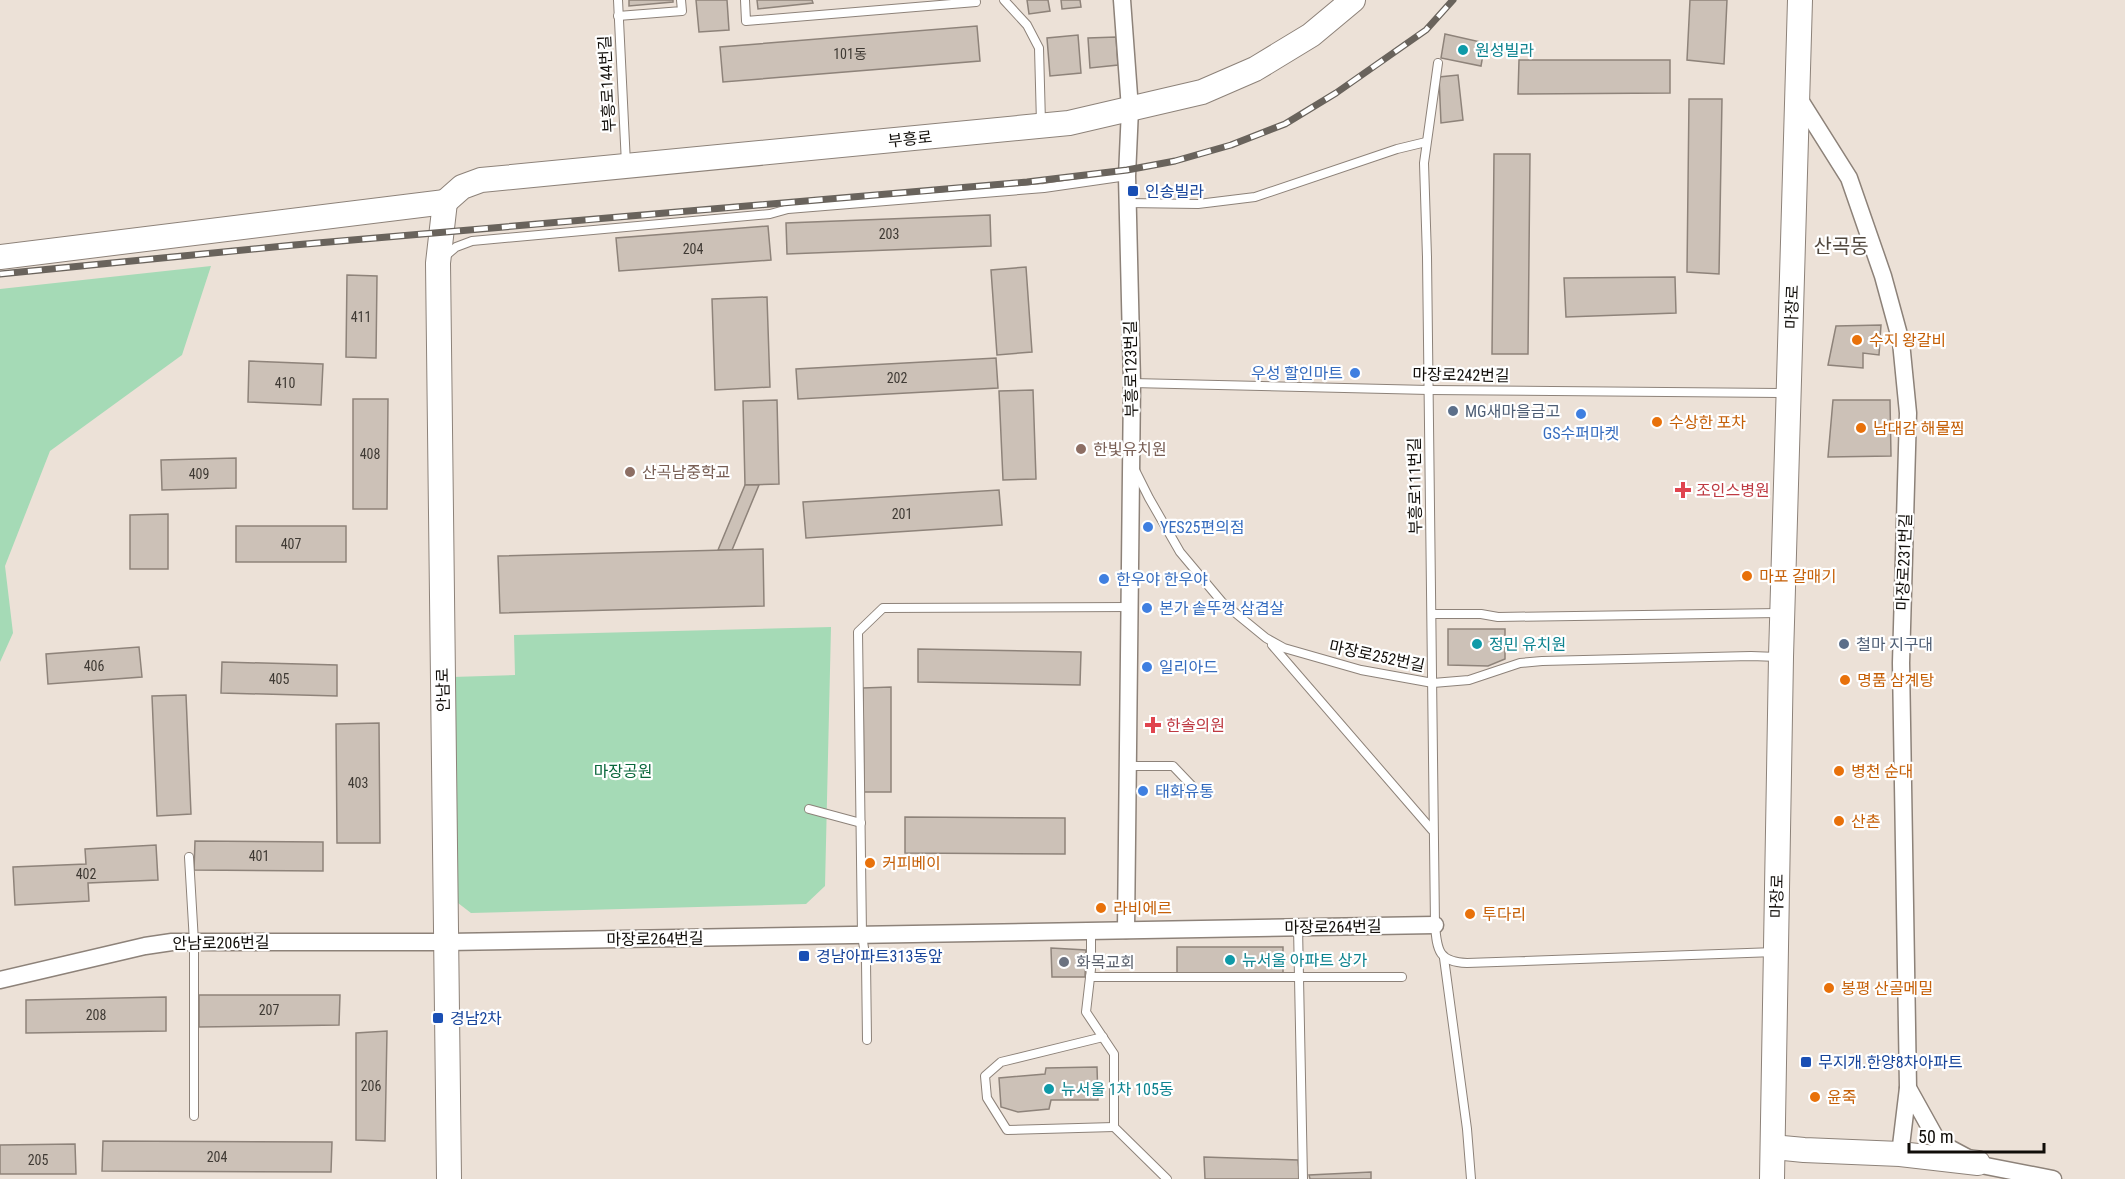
<svg xmlns="http://www.w3.org/2000/svg" width="2125" height="1179" font-family="'Roboto Condensed','Noto Sans KR',sans-serif">
  <style>
    .green { fill: #a5dab6 }
    .building { fill: #ccc1b7; stroke: #8e837a; stroke-width: 1.5 }
    .lines { fill: none; stroke-linecap: round; stroke-linejoin: round }
    .service-casing { stroke: #8d8279; stroke-width: 10 }
    .minor-casing { stroke: #8d8279; stroke-width: 19 }
    .secondary-casing { stroke: #8d8279; stroke-width: 26 }
    .service { stroke: #fff; stroke-width: 8 }
    .minor { stroke: #fff; stroke-width: 16 }
    .secondary { stroke: #fff; stroke-width: 24 }
    .rail-casing { stroke: #69635c; stroke-width: 7 }
    .rail { stroke: #fff; stroke-width: 4.5; stroke-dasharray: 14; stroke-linecap: butt }
    .culture-dot { fill: #0f9aa8; stroke: #fff; stroke-width: 2 }
    .transit-dot { fill: #1a4fb4; stroke: #fff; stroke-width: 2 }
    .food-dot { fill: #e8710a; stroke: #fff; stroke-width: 2 }
    .shop-dot { fill: #3f7fe0; stroke: #fff; stroke-width: 2 }
    .service-dot { fill: #5c6f8a; stroke: #fff; stroke-width: 2 }
    .education-dot { fill: #8d6e63; stroke: #fff; stroke-width: 2 }
    .health-dot { fill: #e0444e; stroke: #fff; stroke-width: 2 }
    .worship-dot { fill: #6b7280; stroke: #fff; stroke-width: 2 }
    .labels { text-anchor: middle; dominant-baseline: central; stroke-width: 4.5; stroke-linejoin: round; paint-order: stroke }
    .number-label { font-size: 14px; fill: #3f3a34 }
    .culture-label { font-size: 16px; fill: #0d838f; stroke: #fff; text-anchor: start }
    .street-label { font-size: 16px; fill: #100d09; stroke: #fff }
    .transit-label { font-size: 16px; fill: #164399; stroke: #fff; text-anchor: start }
    .food-label { font-size: 16px; fill: #c56008; stroke: #fff; text-anchor: start }
    .shop-label { font-size: 16px; fill: #366cbe; stroke: #fff; text-anchor: start }
    .service-label { font-size: 16px; fill: #4e5e75; stroke: #fff; text-anchor: start }
    .education-label { font-size: 16px; fill: #785e54; stroke: #fff; text-anchor: start }
    .health-label { font-size: 16px; fill: #be3a42; stroke: #fff; text-anchor: start }
    .park-label { font-size: 16px; fill: #09663a; stroke: #fff }
    .worship-label { font-size: 16px; fill: #5b616d; stroke: #fff; text-anchor: start }
    .quarter-label { font-size: 20px; fill: #51483f; stroke: #fff }
  </style>
  <rect width="100%" height="100%" fill="#ece1d7"/>
  <g class="green">
    <polygon points="211,266 182,355 50,451 5,566 13,633 0,662 0,289"/>
    <polygon points="831,627 825,886 806,904 471,913 458,903 452,677 515,675 514,635"/>
  </g>
  <g class="building">
    <polygon points="629,0 673,0 673,2 629,6"/>
    <polygon points="696,0 727,0 729,30 699,32"/>
    <polygon points="757,0 812,0 813,3 758,9"/>
    <polygon points="1027,0 1048,0 1050,11 1029,14"/>
    <polygon points="1061,0 1080,0 1081,7 1062,9"/>
    <polygon points="1690,0 1727,0 1724,64 1687,60"/>
    <polygon points="977,26 980,61 723,82 720,47"/>
    <polygon points="1445,34 1485,43 1481,66 1441,58"/>
    <polygon points="1078,35 1081,73 1050,76 1047,38"/>
    <polygon points="1116,37 1118,65 1090,68 1088,38"/>
    <polygon points="1519,60 1670,60 1670,93 1518,94"/>
    <polygon points="1458,75 1463,120 1441,123 1439,77"/>
    <polygon points="1689,99 1722,99 1719,274 1687,272"/>
    <polygon points="1494,154 1530,154 1528,354 1492,354"/>
    <polygon points="990,215 991,246 787,254 786,223"/>
    <polygon points="768,226 771,260 619,271 616,238"/>
    <polygon points="1026,267 1032,352 997,355 991,270"/>
    <polygon points="347,275 377,276 376,358 346,357"/>
    <polygon points="1675,277 1676,313 1566,317 1564,278"/>
    <polygon points="767,297 770,387 715,390 712,299"/>
    <polygon points="1881,325 1879,355 1863,353 1863,368 1828,365 1836,326"/>
    <polygon points="996,358 998,388 798,399 796,369"/>
    <polygon points="249,361 323,364 321,405 248,402"/>
    <polygon points="1033,390 1036,479 1003,480 999,391"/>
    <polygon points="353,399 388,399 387,509 353,509"/>
    <polygon points="777,400 779,484 745,485 743,401"/>
    <polygon points="1833,400 1890,400 1891,456 1828,457"/>
    <polygon points="236,458 236,488 162,490 161,460"/>
    <polygon points="745,485 759,485 732,550 718,550"/>
    <polygon points="999,490 1002,525 806,538 803,502"/>
    <polygon points="168,514 168,569 130,569 130,515"/>
    <rect x="236" y="526" width="110" height="36"/>
    <polygon points="763,549 764,606 500,613 498,556"/>
    <polygon points="1448,629 1505,629 1505,659 1488,666 1448,665"/>
    <polygon points="139,647 142,677 48,684 46,654"/>
    <polygon points="918,649 1081,652 1080,685 918,682"/>
    <polygon points="222,662 337,665 337,696 221,693"/>
    <polygon points="891,687 891,792 864,792 863,688"/>
    <polygon points="186,695 191,814 157,816 152,696"/>
    <polygon points="379,723 380,843 337,843 336,724"/>
    <polygon points="905,817 1065,818 1065,854 905,853"/>
    <polygon points="195,841 323,842 323,871 194,870"/>
    <polygon points="156,845 158,880 88,883 89,901 15,905 13,867 86,864 85,849"/>
    <rect x="1177" y="947" width="106" height="26"/>
    <polygon points="1051,948 1086,950 1085,977 1052,977"/>
    <polygon points="199,995 340,995 339,1025 199,1027"/>
    <polygon points="166,997 166,1031 26,1033 26,1000"/>
    <polygon points="387,1031 385,1141 356,1140 356,1033"/>
    <polygon points="1097,1067 1098,1100 1051,1100 1049,1109 1018,1112 1001,1107 999,1078 1045,1074 1046,1068"/>
    <polygon points="103,1141 332,1142 331,1172 102,1171"/>
    <polygon points="75,1144 76,1174 0,1174 0,1145"/>
    <polygon points="1204,1157 1298,1160 1300,1179 1205,1179"/>
    <polygon points="1371,1172 1371,1179 1310,1179 1309,1175"/>
  </g>
  <g class="lines">
    <defs>
      <g id="service">
        <polyline points="618,0 626,164"/>
        <polyline points="745,0 746,21 976,2"/>
        <polyline points="1004,0 1027,25 1039,48 1041,123"/>
        <polyline points="618,16 682,11 681,0"/>
        <path d="M 1438,63 L 1424,163 L 1427,257 L 1435,925 C 1437,951 1439,962 1467,963 L 1775,952"/>
        <polyline points="1127,203 1198,204 1255,197 1397,149 1426,142"/>
        <polyline points="443,258 456,247 472,241 770,214 788,209 1044,188 1127,176"/>
        <polyline points="1132,383 1429,390 1786,393"/>
        <polyline points="1135,470 1149,498 1180,552 1222,602 1266,638 1284,648 1361,670 1433,683 1469,680 1520,663 1542,661 1751,656 1778,657"/>
        <polyline points="1432,614 1481,614 1498,617 1779,613"/>
        <polyline points="1272,645 1432,830"/>
        <polyline points="1128,766 1173,766 1194,788"/>
        <polyline points="809,809 861,823"/>
        <polyline points="189,857 194,942 194,1116"/>
        <polyline points="1298,927 1303,1179"/>
        <polyline points="1091,931 1091,969 1086,1012 1114,1054 1114,1127 1167,1179"/>
        <polyline points="1444,958 1467,1129 1471,1179"/>
        <polyline points="1090,977 1402,977"/>
        <polyline points="1103,1037 1001,1062 985,1076 987,1098 1007,1130 1114,1127"/>
        <polyline points="867,1040 866,961 862,935 858,632 883,608 1130,607"/>
      </g>
      <g id="minor">
        <polyline points="1122,0 1130,109 1127,176 1132,383 1126,930"/>
        <polyline points="1798,97 1849,178 1883,276 1901,342 1908,413 1901,663 1908,1088 1938,1142 1981,1165 2053,1179"/>
        <polyline points="0,980 145,946 172,942 447,942 1435,925"/>
        <polyline points="1900,1154 1908,1088"/>
      </g>
      <g id="secondary">
        <polyline points="445,202 438,263 449,1179"/>
        <polyline points="445,202 462,187 481,180 1069,123 1202,92 1255,69 1311,35 1353,0"/>
        <polyline points="0,257 445,202"/>
        <polyline points="1773,1147 1804,1150 1900,1154 1978,1163"/>
        <polyline points="1772,1179 1781,657 1800,0"/>
      </g>
    </defs>
    <use href="#service" class="service-casing"/>
    <use href="#minor" class="minor-casing"/>
    <use href="#secondary" class="secondary-casing"/>
    <use href="#service" class="service"/>
    <use href="#minor" class="minor"/>
    <use href="#secondary" class="secondary"/>
    <defs>
      <polyline id="rail" points="0,274 294,245 1027,182 1127,170 1175,161 1231,145 1285,124 1336,93 1426,30 1453,0"/>
    </defs>
    <use href="#rail" class="rail-casing"/>
    <use href="#rail" class="rail"/>
  </g>
  <g class="culture-dot">
    <circle cx="1463" cy="50" r="6"/>
    <circle cx="1477" cy="644" r="6"/>
    <circle cx="1230" cy="960" r="6"/>
    <circle cx="1049" cy="1089" r="6"/>
  </g>
  <g class="transit-dot">
    <rect x="1127" y="185" width="12" height="12" rx="3"/>
    <rect x="798" y="950" width="12" height="12" rx="3"/>
    <rect x="432" y="1012" width="12" height="12" rx="3"/>
    <rect x="1800" y="1056" width="12" height="12" rx="3"/>
  </g>
  <g class="food-dot">
    <circle cx="1857" cy="340" r="6"/>
    <circle cx="1657" cy="422" r="6"/>
    <circle cx="1861" cy="428" r="6"/>
    <circle cx="1747" cy="576" r="6"/>
    <circle cx="1845" cy="680" r="6"/>
    <circle cx="1839" cy="771" r="6"/>
    <circle cx="1839" cy="821" r="6"/>
    <circle cx="870" cy="863" r="6"/>
    <circle cx="1101" cy="908" r="6"/>
    <circle cx="1470" cy="914" r="6"/>
    <circle cx="1829" cy="988" r="6"/>
    <circle cx="1815" cy="1097" r="6"/>
  </g>
  <g class="shop-dot">
    <circle cx="1355" cy="373" r="6"/>
    <circle cx="1581" cy="414" r="6"/>
    <circle cx="1148" cy="527" r="6"/>
    <circle cx="1104" cy="579" r="6"/>
    <circle cx="1147" cy="608" r="6"/>
    <circle cx="1147" cy="667" r="6"/>
    <circle cx="1143" cy="791" r="6"/>
  </g>
  <g class="service-dot">
    <circle cx="1453" cy="411" r="6"/>
    <circle cx="1844" cy="644" r="6"/>
  </g>
  <g class="education-dot">
    <circle cx="1081" cy="449" r="6"/>
    <circle cx="630" cy="472" r="6"/>
  </g>
  <g class="health-dot">
    <path d="M1680 481h6v6h6v6h-6v6h-6v-6h-6v-6h6z"/>
    <path d="M1150 716h6v6h6v6h-6v6h-6v-6h-6v-6h6z"/>
  </g>
  <circle class="worship-dot" cx="1064" cy="962" r="6"/>
  <g class="labels">
    <g class="number-label">
      <text x="850" y="54">101동</text>
      <text x="889" y="234">203</text>
      <text x="693" y="249">204</text>
      <text x="361" y="317">411</text>
      <text x="897" y="378">202</text>
      <text x="285" y="383">410</text>
      <text x="370" y="454">408</text>
      <text x="199" y="474">409</text>
      <text x="902" y="514">201</text>
      <text x="291" y="544">407</text>
      <text x="94" y="666">406</text>
      <text x="279" y="679">405</text>
      <text x="358" y="783">403</text>
      <text x="259" y="856">401</text>
      <text x="86" y="874">402</text>
      <text x="269" y="1010">207</text>
      <text x="96" y="1015">208</text>
      <text x="371" y="1086">206</text>
      <text x="217" y="1157">204</text>
      <text x="38" y="1160">205</text>
    </g>
    <g class="culture-label">
      <text x="1475" y="50">원성빌라</text>
      <text x="1489" y="644">정민 유치원</text>
      <text x="1242" y="960">뉴서울 아파트 상가</text>
      <text x="1061" y="1089">뉴서울 1차 105동</text>
    </g>
    <g class="street-label">
      <text transform="translate(607 84) rotate(-93)">부흥로144번길</text>
      <text transform="translate(910 139) rotate(-6)">부흥로</text>
      <text transform="translate(1792 307) rotate(-88)">마장로</text>
      <text transform="translate(1131 369) rotate(-91)">부흥로123번길</text>
      <text transform="translate(1461 375) rotate(1)">마장로242번길</text>
      <text transform="translate(1415 486) rotate(-91)">부흥로111번길</text>
      <text transform="translate(1904 562) rotate(-88)">마장로231번길</text>
      <text transform="translate(1377 656) rotate(12)">마장로252번길</text>
      <text transform="translate(443 690) rotate(-91)">안남로</text>
      <text transform="translate(1777 896) rotate(-89)">마장로</text>
      <text transform="translate(1333 927) rotate(-1)">마장로264번길</text>
      <text transform="translate(655 939) rotate(-1)">마장로264번길</text>
      <text transform="translate(221 943) rotate(-1)">안남로206번길</text>
    </g>
    <g class="transit-label">
      <text x="1145" y="191">인송빌라</text>
      <text x="816" y="956">경남아파트313동앞</text>
      <text x="450" y="1018">경남2차</text>
      <text x="1818" y="1062">무지개.한양8차아파트</text>
    </g>
    <g class="food-label">
      <text x="1869" y="340">수지 왕갈비</text>
      <text x="1669" y="422">수상한 포차</text>
      <text x="1873" y="428">남대감 해물찜</text>
      <text x="1759" y="576">마포 갈매기</text>
      <text x="1857" y="680">명품 삼계탕</text>
      <text x="1851" y="771">병천 순대</text>
      <text x="1851" y="821">산촌</text>
      <text x="882" y="863">커피베이</text>
      <text x="1113" y="908">라비에르</text>
      <text x="1482" y="914">투다리</text>
      <text x="1841" y="988">봉평 산골메밀</text>
      <text x="1827" y="1097">윤죽</text>
    </g>
    <g class="shop-label">
      <text x="1343" y="373" text-anchor="end">우성 할인마트</text>
      <text x="1581" y="433" text-anchor="middle">GS수퍼마켓</text>
      <text x="1160" y="527">YES25편의점</text>
      <text x="1116" y="579">한우야 한우야</text>
      <text x="1159" y="608">본가 솥뚜껑 삼겹살</text>
      <text x="1159" y="667">일리아드</text>
      <text x="1155" y="791">태화유통</text>
    </g>
    <g class="service-label">
      <text x="1465" y="411">MG새마을금고</text>
      <text x="1856" y="644">철마 지구대</text>
    </g>
    <g class="education-label">
      <text x="1093" y="449">한빛유치원</text>
      <text x="642" y="472">산곡남중학교</text>
    </g>
    <g class="health-label">
      <text x="1696" y="490">조인스병원</text>
      <text x="1166" y="725">한솔의원</text>
    </g>
    <g class="park-label">
      <text x="623" y="771">마장공원</text>
    </g>
    <g class="worship-label">
      <text x="1076" y="962">화목교회</text>
    </g>
    <g class="quarter-label">
      <text x="1841" y="246">산곡동</text>
    </g>
  </g>
  <path d="M1909 1143v9h135v-9" fill="none" stroke="#100d09" stroke-width="3"/>
  <text x="1918" y="1143" font-size="18" fill="#100d09" stroke="#ffffff" stroke-width="4.5" paint-order="stroke">50 m</text>
</svg>
